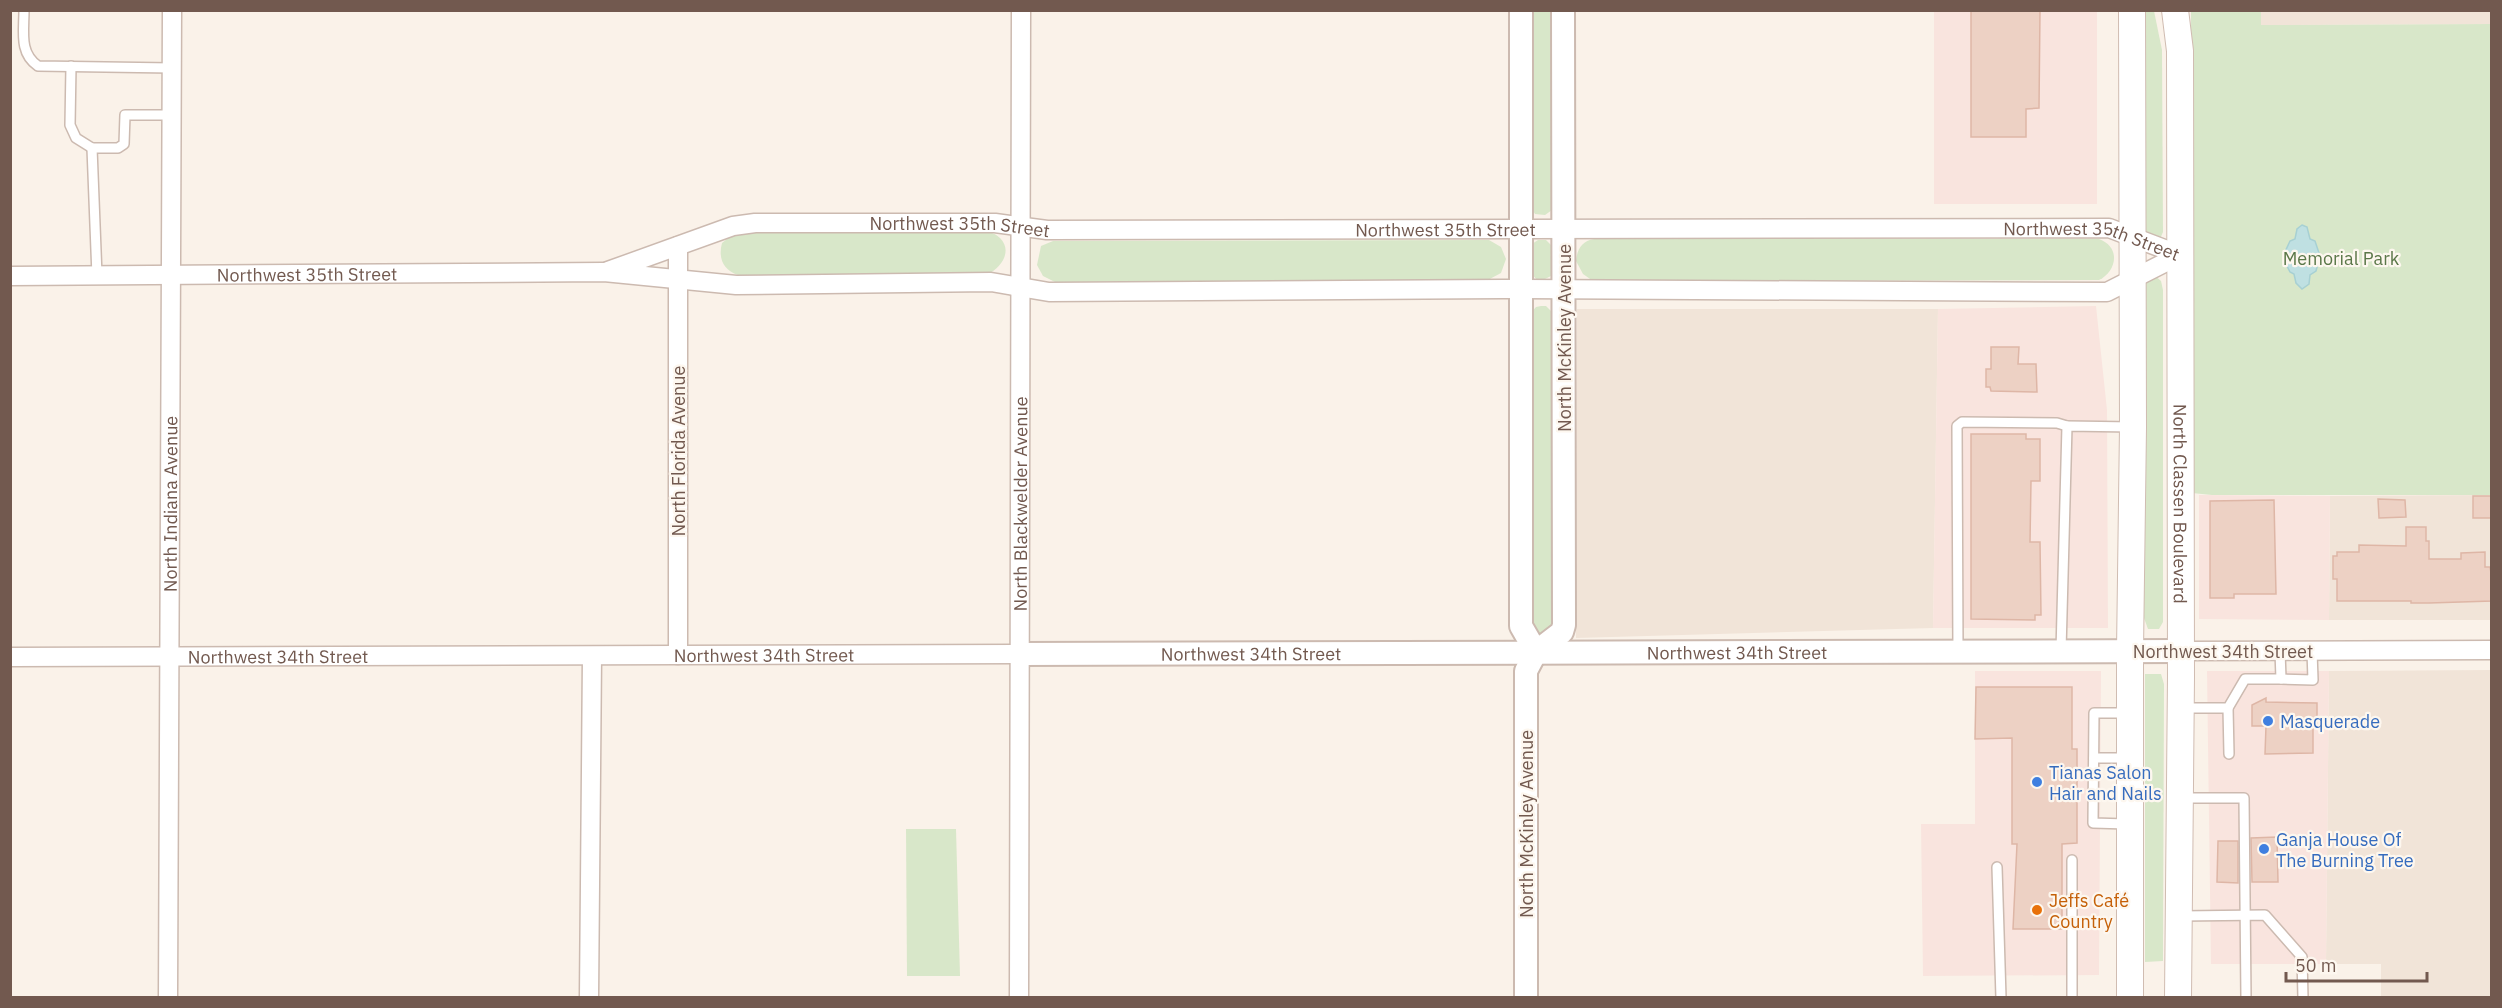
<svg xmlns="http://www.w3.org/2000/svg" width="2502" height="1008" font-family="'IBM Plex Sans',sans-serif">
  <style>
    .residential { fill: #f1e4d8 }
    .commercial { fill: #f9e4de }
    .green { fill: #d8e7c9 }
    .water { fill: #bfe0e2; stroke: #a7d0d3; stroke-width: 1.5 }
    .building { fill: #edd1c4; stroke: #deb6a6; stroke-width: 1.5 }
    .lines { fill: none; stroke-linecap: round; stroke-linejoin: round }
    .service-casing { stroke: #ccbab0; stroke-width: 12 }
    .minor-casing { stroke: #ccbab0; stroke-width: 21 }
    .tertiary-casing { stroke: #ccbab0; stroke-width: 26 }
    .secondary-casing { stroke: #d0bcb1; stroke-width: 28 }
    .service { stroke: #fff; stroke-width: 9 }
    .minor { stroke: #fff; stroke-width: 18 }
    .tertiary { stroke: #fff; stroke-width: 22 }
    .secondary { stroke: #fff; stroke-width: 26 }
    .shop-dot { fill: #3f7fe0; stroke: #fdf7ef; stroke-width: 2 }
    .food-dot { fill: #e8710a; stroke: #fdf7ef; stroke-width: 2 }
    .labels { text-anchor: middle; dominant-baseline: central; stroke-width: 4.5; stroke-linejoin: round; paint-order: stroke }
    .street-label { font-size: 18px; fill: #72594f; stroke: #fdf7ef }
    .park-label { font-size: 18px; fill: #5a7748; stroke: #fdf7ef }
    .shop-label { font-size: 18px; fill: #366cbe; stroke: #fdf7ef; text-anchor: start }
    .food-label { font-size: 18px; fill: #c56008; stroke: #fdf7ef; text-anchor: start }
  </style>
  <rect width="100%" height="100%" fill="#faf2e9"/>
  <g class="residential">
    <polygon points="2261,11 2491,11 2491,24 2261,25"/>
    <polygon points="1577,309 1938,309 1933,628 1576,638"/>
    <polygon points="2491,495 2491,620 2329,620 2330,496"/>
    <polygon points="2491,670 2491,997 2381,997 2381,964 2326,964 2329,671"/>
  </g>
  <g class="commercial">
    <rect x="1934" y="11" width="163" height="193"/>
    <polygon points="2096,306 2107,410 2108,628 1933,628 1938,309"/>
    <polygon points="2199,495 2330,496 2329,620 2199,619"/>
    <polygon points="1975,671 2101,671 2099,975 1923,976 1921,824 1975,824"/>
    <polygon points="2207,671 2329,671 2326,964 2211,964"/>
  </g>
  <g class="green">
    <polygon points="1528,11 1554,11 1552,210 1545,215 1535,214 1528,203"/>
    <polygon points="2143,11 2154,11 2162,50 2163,232 2160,239 2144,232"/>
    <polygon points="2191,11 2261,11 2261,25 2491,24 2491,495 2212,495 2192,493"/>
    <path d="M 977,230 C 985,231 994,232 1000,238 C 1013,251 1001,268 988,274 L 738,275 C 723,270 718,258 722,243 L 732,235 L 739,233 Z"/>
    <path d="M 1594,239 L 2099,239 C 2121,247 2117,271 2099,280 L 1593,281 L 1583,274 L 1576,261 C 1577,249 1582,241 1594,239 Z"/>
    <polygon points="1489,240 1501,247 1506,259 1501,273 1486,281 1055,282 1043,276 1037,265 1041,246 1053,241"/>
    <polygon points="1538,240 1546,240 1554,248 1553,275 1541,281 1537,280 1530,272 1532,244"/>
    <polygon points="2152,273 2161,281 2163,290 2163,622 2159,629 2148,629 2144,618 2143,287 2146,278"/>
    <polygon points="1541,306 1546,306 1553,313 1555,624 1541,635 1530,625 1531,313 1536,307"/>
    <polygon points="2145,674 2161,674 2164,684 2163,961 2145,962"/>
    <polygon points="906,829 956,829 960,976 907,976"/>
  </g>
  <polygon class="water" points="2302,225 2307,227 2310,239 2315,241 2320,256 2316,271 2310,275 2309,284 2302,289 2296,283 2294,274 2290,272 2285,262 2285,252 2290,241 2295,239 2297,229"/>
  <g class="building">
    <polygon points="1971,10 2040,10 2039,108 2026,109 2026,137 1971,137"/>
    <polygon points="1991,347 2019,347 2018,364 2036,364 2037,392 1991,391 1990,387 1986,387 1986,369 1991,369"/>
    <polygon points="1971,434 2026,434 2026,439 2040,439 2040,481 2031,481 2030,542 2040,542 2041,615 2035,615 2035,620 1971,619"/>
    <rect x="2473" y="496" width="19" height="22"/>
    <polygon points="2378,499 2405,500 2406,517 2379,518"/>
    <polygon points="2274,500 2276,594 2234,594 2234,598 2210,598 2210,501"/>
    <polygon points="2406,527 2426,527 2426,541 2429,541 2429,559 2461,559 2461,553 2485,552 2485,567 2490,567 2492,579 2492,601 2429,603 2411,603 2411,601 2337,601 2337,579 2333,579 2333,556 2337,556 2337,552 2359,552 2359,545 2406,546"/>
    <polygon points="1976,687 2072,687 2072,749 2077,749 2077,843 2062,844 2062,929 2013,929 2017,844 2012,844 2012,738 1975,739"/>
    <polygon points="2266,698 2266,702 2317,703 2317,727 2313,727 2313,753 2265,754 2266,726 2252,726 2252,705"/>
    <polygon points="2277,837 2278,882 2252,882 2251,838"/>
    <polygon points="2218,841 2238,841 2238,883 2217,882"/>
  </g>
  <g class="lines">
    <defs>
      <g id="service">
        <path d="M 24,10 C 24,32 19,53 38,66 L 172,68"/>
        <polyline points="71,66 70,125 76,138 92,148"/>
        <polyline points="97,276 92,148 118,148 124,144 125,115 171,115"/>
        <polyline points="1958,651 1957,426 1962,422 2057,423 2067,426"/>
        <polyline points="2061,651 2067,426 2133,427"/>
        <polyline points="2281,679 2313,680 2312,651"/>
        <polyline points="2183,708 2228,708 2245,679 2281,679 2280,651"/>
        <polyline points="2228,708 2229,754"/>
        <polyline points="2127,713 2094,713 2093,823 2127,824"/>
        <polyline points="2094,758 2127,758"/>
        <polyline points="2182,798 2244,798 2246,998"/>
        <polyline points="2072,860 2072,998"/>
        <polyline points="1997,867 2001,998"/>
        <polyline points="2181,916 2265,915 2302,957 2303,998"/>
      </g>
      <g id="minor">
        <path id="s1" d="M 608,271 L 733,226 L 755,223 L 995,223 L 1047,230 L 2109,228 L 2180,255"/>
        <path id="s2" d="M 10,276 L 604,272 L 736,285 L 991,282 L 1049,292 L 1503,289 L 2107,292 L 2180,255"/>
        <polyline points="2181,651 2492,650"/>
        <polyline points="678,655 678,246"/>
        <path id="s3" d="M 10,657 L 1019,654"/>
        <path id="s4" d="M 168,998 L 172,10"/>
        <polyline points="589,998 592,656"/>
        <path id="s5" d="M 1019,998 L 1021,10"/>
      </g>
      <g id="tertiary">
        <polyline points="1521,10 1521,626 1536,652"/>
        <path id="s6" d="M 1019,654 L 2181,651"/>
        <polyline points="1526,998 1526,671 1536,652 1562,632 1564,625 1563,10"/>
      </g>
      <g id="secondary">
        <path id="s7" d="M 2175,10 L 2180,51 L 2181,677 L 2178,998"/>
        <polyline points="2130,998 2130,651 2133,427 2132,10"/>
      </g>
    </defs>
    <use href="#service" class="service-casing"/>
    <use href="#minor" class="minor-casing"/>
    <use href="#tertiary" class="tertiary-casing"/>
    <use href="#secondary" class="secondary-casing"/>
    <use href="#service" class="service"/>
    <use href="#minor" class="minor"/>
    <use href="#tertiary" class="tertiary"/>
    <use href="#secondary" class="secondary"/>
  </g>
  <g class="shop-dot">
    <circle cx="2268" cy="721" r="6"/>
    <circle cx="2037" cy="782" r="6"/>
    <circle cx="2264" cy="849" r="6"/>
  </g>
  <circle class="food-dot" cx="2037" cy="910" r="6"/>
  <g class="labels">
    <g class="street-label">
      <text stroke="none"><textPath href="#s1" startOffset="360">Northwest 35th Street</textPath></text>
      <text stroke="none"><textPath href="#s1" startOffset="846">Northwest 35th Street</textPath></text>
      <text stroke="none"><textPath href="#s1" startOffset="1494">Northwest 35th Street</textPath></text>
      <text stroke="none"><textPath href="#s2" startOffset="297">Northwest 35th Street</textPath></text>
      <text transform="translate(1564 338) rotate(-90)">North McKinley Avenue</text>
      <text transform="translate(678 451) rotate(-90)">North Florida Avenue</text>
      <text stroke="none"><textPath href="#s4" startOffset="494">North Indiana Avenue</textPath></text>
      <text stroke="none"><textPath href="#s5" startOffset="494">North Blackwelder Avenue</textPath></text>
      <text stroke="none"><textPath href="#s7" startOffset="494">North Classen Boulevard</textPath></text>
      <text x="2223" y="651">Northwest 34th Street</text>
      <text stroke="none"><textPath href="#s6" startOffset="718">Northwest 34th Street</textPath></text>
      <text stroke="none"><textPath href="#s6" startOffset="232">Northwest 34th Street</textPath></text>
      <text stroke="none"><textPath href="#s3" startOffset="754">Northwest 34th Street</textPath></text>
      <text stroke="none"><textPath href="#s3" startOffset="268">Northwest 34th Street</textPath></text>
      <text transform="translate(1526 824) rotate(-90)">North McKinley Avenue</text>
    </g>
    <g class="park-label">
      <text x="2341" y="258">Memorial Park</text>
    </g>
    <g class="shop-label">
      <text x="2280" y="721">Masquerade</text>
      <text x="2049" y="772">Tianas Salon<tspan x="2049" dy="21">Hair and Nails</tspan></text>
      <text x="2276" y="839">Ganja House Of<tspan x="2276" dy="21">The Burning Tree</tspan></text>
    </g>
    <g class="food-label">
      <text x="2049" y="900">Jeffs Café<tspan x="2049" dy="21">Country</tspan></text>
    </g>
  </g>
  <rect width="2502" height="1008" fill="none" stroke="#72594f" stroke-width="24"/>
  <path d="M2286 972v9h141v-9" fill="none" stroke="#72594f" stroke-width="3"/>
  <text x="2295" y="972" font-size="18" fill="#72594f" stroke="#fdf7ef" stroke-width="4.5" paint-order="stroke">50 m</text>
</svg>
